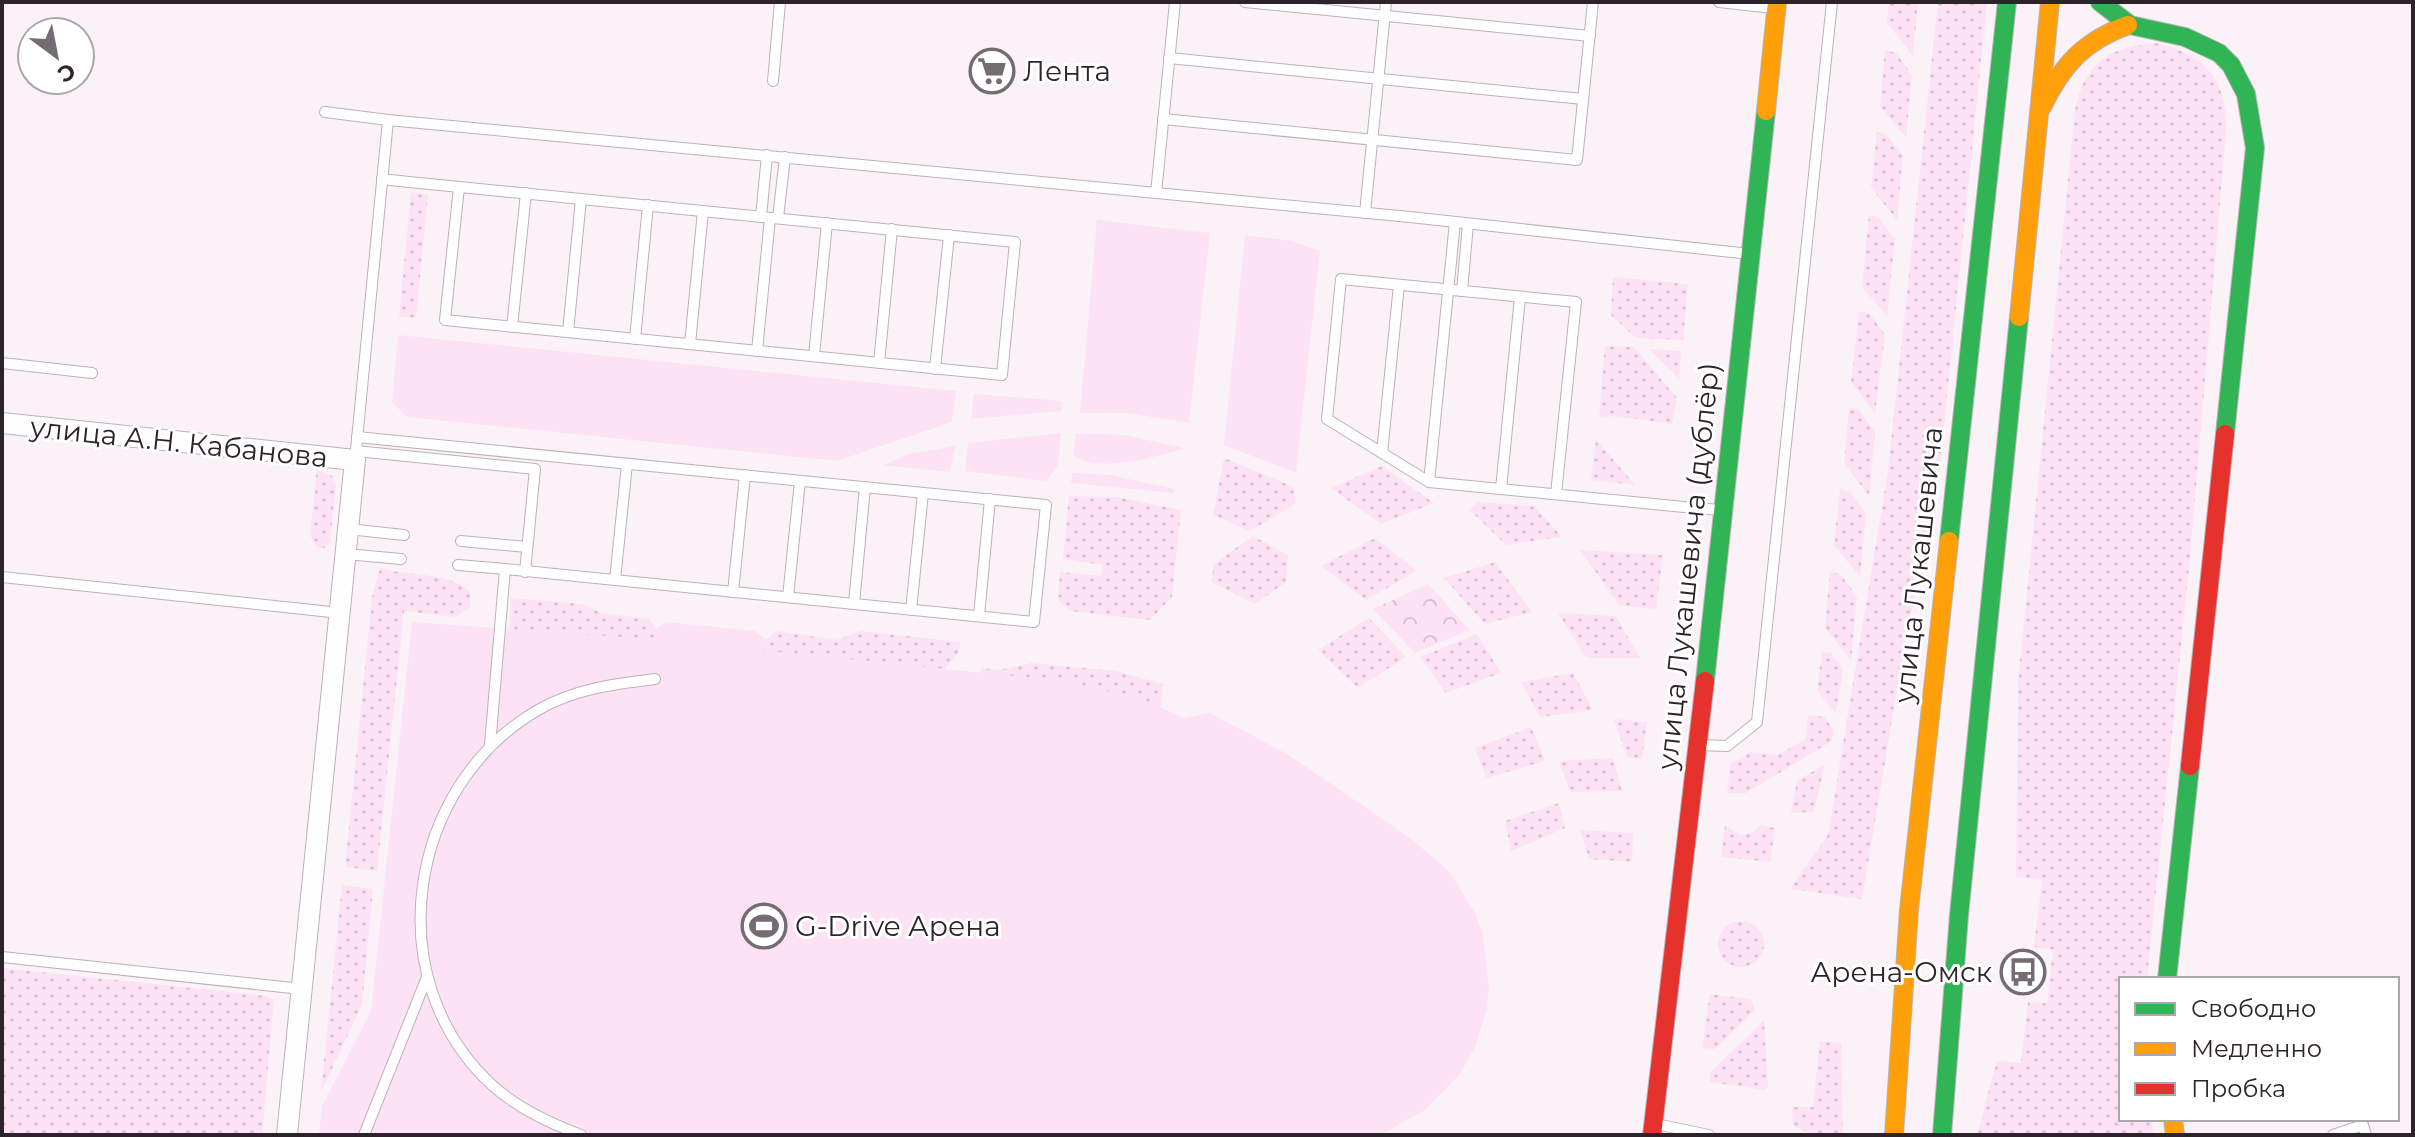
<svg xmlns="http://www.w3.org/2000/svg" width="2415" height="1137" font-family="Montserrat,sans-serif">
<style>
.grass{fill:url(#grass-dots)}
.forest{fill:url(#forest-crowns)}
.green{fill:#fce2f4}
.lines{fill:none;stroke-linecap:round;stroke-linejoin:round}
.lane-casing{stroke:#bbb2b8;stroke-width:12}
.street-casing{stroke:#bbb2b8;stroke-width:22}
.fast-casing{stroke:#bbb2b8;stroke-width:20}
.slow-casing{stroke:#bbb2b8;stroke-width:20}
.jam-casing{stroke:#bbb2b8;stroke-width:20}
.lane{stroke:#fefdfe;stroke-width:10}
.street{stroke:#fefdfe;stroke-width:20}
.fast{stroke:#30b455;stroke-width:18}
.slow{stroke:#ff9f0a;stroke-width:18}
.jam{stroke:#e5322d;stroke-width:18}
.labels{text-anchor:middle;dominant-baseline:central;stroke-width:6;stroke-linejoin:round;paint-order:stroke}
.poi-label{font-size:28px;fill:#2d232a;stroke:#fff;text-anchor:start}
.street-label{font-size:28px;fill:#2d232a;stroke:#fff}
</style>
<defs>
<pattern id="grass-dots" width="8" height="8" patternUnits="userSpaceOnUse" patternTransform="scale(2)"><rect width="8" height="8" fill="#fce2f4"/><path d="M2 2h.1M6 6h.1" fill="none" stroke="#d8c2d1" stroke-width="1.8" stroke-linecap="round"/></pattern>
<pattern id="forest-crowns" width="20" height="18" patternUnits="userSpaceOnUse" patternTransform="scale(2)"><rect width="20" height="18" fill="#fce2f4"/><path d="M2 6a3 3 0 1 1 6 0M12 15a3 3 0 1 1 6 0" fill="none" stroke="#d8c2d1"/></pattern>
</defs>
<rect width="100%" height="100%" fill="#fbf2f8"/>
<!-- grass -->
<g class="grass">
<path d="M 1889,2 L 1918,2 L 1913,56 L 1887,23 Z"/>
<path d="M 1938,2 L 1987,2 L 1938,485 L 1905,642 L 1862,899 L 1790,889 L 1828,835 L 1888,471 Z"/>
<path d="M 2159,43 C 2209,58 2226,79 2226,131 L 2190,558 L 2147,979 L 2121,979 L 2121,1119 L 2152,1119 L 2153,1135 L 1977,1135 L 1997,1061 L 2021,1063 L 2028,1002 L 2047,1003 L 2053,950 L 2034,947 L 2042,880 L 2016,877 L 2018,683 L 2075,110 C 2085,61 2111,46 2159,43 Z"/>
<path d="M 1885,50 L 1896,53 L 1912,75 L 1906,138 L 1880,106 Z"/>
<path d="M 1877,132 L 1886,134 L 1903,156 L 1897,220 L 1871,188 Z"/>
<path d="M 411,192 L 428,195 L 416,318 L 399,317 Z"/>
<path d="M 1869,215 L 1878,217 L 1895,239 L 1887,316 L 1862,287 Z"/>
<path d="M 1613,277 L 1688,284 L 1683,340 L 1636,338 L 1611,315 Z"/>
<path d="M 1859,311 L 1869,313 L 1885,335 L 1875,413 L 1851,382 Z"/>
<path d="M 1605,346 L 1634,347 L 1677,398 L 1672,424 L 1614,416 L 1599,418 Z"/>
<path d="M 1649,349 L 1681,351 L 1679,379 Z"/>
<path d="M 1849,407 L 1859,410 L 1875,432 L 1869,496 L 1844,463 Z"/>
<path d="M 1596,439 L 1635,485 L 1591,480 Z"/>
<path d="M 1224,458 L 1294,487 L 1295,504 L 1250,531 L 1213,515 Z"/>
<path d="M 1382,466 L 1434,503 L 1381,524 L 1331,488 Z"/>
<path d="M 317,469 L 332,476 L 336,484 L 330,543 L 324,548 L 316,547 L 310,535 Z"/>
<path d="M 1840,489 L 1850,492 L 1866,514 L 1860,577 L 1834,545 Z"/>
<path d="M 1069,496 L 1116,497 L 1181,510 L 1172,597 L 1150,620 L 1070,611 L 1058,600 L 1060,572 L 1101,576 L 1103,565 L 1063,559 Z"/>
<path d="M 1478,502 L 1534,506 L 1562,537 L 1506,545 L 1470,510 Z"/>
<path d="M 1253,536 L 1288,555 L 1286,582 L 1255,604 L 1211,582 L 1214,564 Z"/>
<path d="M 1375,538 L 1417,571 L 1366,600 L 1321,566 Z"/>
<path d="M 1580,550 L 1663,555 L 1656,609 L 1619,605 Z"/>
<path d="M 1495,562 L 1532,612 L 1485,624 L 1444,578 Z"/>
<path d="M 380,568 C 410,577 448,571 470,592 L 470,607 L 456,617 L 404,611 L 377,871 L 345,867 L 372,598 Z"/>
<path d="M 1830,572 L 1840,574 L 1857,596 L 1851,660 L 1825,628 Z"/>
<path d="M 511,598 L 583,604 L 601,613 L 649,619 L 671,648 L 509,647 Z"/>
<path d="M 1558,613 L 1616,616 L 1640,658 L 1586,658 Z"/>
<path d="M 1369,618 L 1406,657 L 1358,688 L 1318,650 Z"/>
<path d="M 777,631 L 837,640 L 861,631 L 961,642 L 958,653 L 940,675 L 740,663 L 769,643 L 766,639 Z"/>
<path d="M 1477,634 L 1501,673 L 1446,693 L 1420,657 Z"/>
<path d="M 1822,652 L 1831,653 L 1843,669 L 1836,714 L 1817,690 Z"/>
<path d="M 1031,663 L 1116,671 L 1163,684 L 1156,758 L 978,692 L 981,668 L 999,670 Z"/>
<path d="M 1573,673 L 1593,710 L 1540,717 L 1521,682 Z"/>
<path d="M 1808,715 L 1824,717 L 1834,730 L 1832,741 L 1746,793 L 1727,793 L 1730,764 L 1751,752 L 1777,755 L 1806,739 Z"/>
<path d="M 1614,719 L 1647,722 L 1642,759 L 1627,757 Z"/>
<path d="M 1531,727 L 1545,761 L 1486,778 L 1475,748 Z"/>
<path d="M 1613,758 L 1622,791 L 1570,792 L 1559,761 Z"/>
<path d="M 1825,764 L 1814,812 L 1791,813 L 1797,781 Z"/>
<path d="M 1559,803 L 1565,828 L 1511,851 L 1505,821 Z"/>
<path d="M 1725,825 L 1740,835 L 1754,832 L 1761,825 L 1775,828 L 1770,862 L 1721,857 Z"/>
<path d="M 1580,830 L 1633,833 L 1632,862 L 1589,859 Z"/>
<path d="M 342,885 L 373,889 L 362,1005 L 321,1092 Z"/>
<circle cx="1741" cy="944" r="23"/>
<path d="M 2,968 L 267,996 L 274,1000 L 262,1135 L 2,1135 Z"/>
<path d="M 1710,994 L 1751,999 L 1755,1010 L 1715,1049 L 1702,1048 Z"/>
<path d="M 1764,1020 L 1768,1086 L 1765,1090 L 1710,1082 L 1710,1073 Z"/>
<path d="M 1820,1041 L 1841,1043 L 1843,1135 L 1814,1135 L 1793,1126 L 1792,1107 L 1813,1107 Z"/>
</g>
<!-- forest -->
<path class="forest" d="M 1428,584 L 1470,630 L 1415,653 L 1373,609 Z"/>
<!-- green -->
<g class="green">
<path d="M 1097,220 L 1210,233 L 1189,423 L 1127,413 L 1080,413 Z"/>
<path d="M 1245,235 L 1292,241 L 1320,251 L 1296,473 L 1224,445 Z"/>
<path d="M 398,335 L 956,391 L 952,422 L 837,461 L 407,417 L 392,402 Z"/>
<path d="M 974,394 L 1062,401 L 1061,411 L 971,419 Z"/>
<path d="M 1061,433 L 1058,465 L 1046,481 L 965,471 L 968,443 Z"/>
<path d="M 1076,433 L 1124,435 L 1184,448 C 1158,457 1096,474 1073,455 Z"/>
<path d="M 956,446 L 949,472 L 883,465 L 908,454 Z"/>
<path d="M 1072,473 L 1110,475 L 1174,489 L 1174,493 L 1071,483 Z"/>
<path d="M 412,622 L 663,640 L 656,629 L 666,622 L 755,631 L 769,642 L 760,650 L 1063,681 L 1142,699 L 1184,718 L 1210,713 L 1287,754 L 1409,837 L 1450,872 L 1475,913 L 1483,935 L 1489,988 L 1486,1012 L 1475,1047 L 1460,1074 L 1425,1110 L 1380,1135 L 319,1135 L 322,1106 L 371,1011 Z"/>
</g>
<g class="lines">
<!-- lane casing -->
<g class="lane-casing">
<g id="lane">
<path d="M 1245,2 L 1590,36"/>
<path d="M 1719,2 L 1773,8"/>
<path d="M 1169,58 L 1583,99"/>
<path d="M 773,81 L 780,2"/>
<path d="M 325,112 L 388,120"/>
<path d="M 1163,119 L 1577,160 L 1593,2"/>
<path d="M 382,179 L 409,182 L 1015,242 L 1002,375 L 445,320 L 459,187"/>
<path d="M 1156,193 L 1175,2"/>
<path d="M 1365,213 L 1386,2"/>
<path d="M 761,217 L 767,155"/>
<path d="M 778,218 L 785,157"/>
<path d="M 1462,291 L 1468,224"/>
<path d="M 512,327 L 526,193"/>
<path d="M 568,332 L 581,199"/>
<path d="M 635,339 L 648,205"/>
<path d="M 690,344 L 703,211"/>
<path d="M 757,351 L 770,218"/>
<path d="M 814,356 L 827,223"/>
<path d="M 2,363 L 92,373"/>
<path d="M 879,363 L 892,229"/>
<path d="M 935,369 L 949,235"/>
<path d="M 357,437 L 1046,505 L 1034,622 L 505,569 L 490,745"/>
<path d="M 356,451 L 535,469 L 525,572"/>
<path d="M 1382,453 L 1399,285"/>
<path d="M 355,460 L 388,120 L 1410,217 L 1750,254"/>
<path d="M 1429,482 L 1455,222"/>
<path d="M 1501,489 L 1520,297"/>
<path d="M 1556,494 L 1576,302 L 1341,279 L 1327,419 L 1429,482 L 1684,507 L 1720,510"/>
<path d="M 348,529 L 404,535"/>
<path d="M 461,541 L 527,547"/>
<path d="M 346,554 L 401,559"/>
<path d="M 458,565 L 505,569"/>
<path d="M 2,577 L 340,613"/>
<path d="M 615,580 L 627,464"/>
<path d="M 733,592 L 745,475"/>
<path d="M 788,597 L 800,481"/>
<path d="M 854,604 L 865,487"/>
<path d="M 911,610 L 923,493"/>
<path d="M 979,616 L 990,499"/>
<path d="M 1699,745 L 1727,746 L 1757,722 L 1832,2"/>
<path d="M 2,957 L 302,989"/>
<path d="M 1656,1124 L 1709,1135"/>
<path d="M 364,1135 L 427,977"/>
<path d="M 581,1135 C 549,1123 517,1108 492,1085 C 377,979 407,786 538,710 C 574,689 614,684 655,679"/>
<path d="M 2333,1135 L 2363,1125 L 2366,1135"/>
</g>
</g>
<!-- street casing -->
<g class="street-casing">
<path id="street" d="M 2,423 L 355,460 L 287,1135"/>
</g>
<!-- fast casing -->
<g class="fast-casing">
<g id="fast">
<path d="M 2100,2 L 2130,25 L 2185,37 L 2219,53 L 2231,65 L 2246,94 L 2255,148 L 2225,434"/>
<path d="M 1949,541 L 2007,2"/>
<path d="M 1705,681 L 1766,111"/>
<path d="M 2167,979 L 2190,766"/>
<path d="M 1942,1135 L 1959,915 L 2019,317"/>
</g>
</g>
<!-- slow casing -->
<g class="slow-casing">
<g id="slow">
<path d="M 2042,107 C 2062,65 2084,41 2128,25"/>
<path d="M 1766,111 L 1777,2"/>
<path d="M 2019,317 L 2050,2"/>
<path d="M 2173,1119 L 2175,1135"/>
<path d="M 1894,1135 L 1909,910 L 1949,541"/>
</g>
</g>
<!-- jam casing -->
<g class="jam-casing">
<g id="jam">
<path d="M 2190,766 L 2225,434"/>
<path d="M 1652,1135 L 1705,681"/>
</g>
</g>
<!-- lane -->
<use href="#lane" class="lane"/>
<!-- street -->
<use href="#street" class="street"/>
<!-- fast -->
<use href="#fast" class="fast"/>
<!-- slow -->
<use href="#slow" class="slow"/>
<!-- jam -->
<use href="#jam" class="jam"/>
</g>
<!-- icons -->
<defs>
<g id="supermarket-ring" transform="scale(2.3)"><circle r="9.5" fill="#fff" stroke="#756b72" stroke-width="1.5"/><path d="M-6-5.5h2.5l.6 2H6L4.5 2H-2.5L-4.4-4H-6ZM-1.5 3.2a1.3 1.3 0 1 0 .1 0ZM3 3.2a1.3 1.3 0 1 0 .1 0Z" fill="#756b72"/></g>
<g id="stadium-ring" transform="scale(2.3)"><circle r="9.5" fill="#fff" stroke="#756b72" stroke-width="1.5"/><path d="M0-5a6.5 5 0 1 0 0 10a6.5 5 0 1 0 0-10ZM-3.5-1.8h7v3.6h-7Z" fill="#756b72"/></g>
<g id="bus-ring" transform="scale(2.3)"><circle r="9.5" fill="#fff" stroke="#756b72" stroke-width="1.5"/><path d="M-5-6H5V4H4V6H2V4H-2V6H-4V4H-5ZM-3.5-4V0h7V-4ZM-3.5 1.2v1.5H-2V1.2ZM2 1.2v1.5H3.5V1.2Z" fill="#756b72"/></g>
</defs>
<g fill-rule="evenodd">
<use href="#supermarket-ring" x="992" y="71"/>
<use href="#stadium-ring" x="764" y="926"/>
<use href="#bus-ring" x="2023" y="972"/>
</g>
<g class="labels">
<!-- poi labels -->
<g class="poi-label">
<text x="1023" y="71">Лента</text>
<text x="795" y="926">G-Drive Арена</text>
<text x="1992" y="972" text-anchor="end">Арена-Омск</text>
</g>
<!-- street labels -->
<g class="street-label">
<text transform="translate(179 442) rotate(6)">улица А.Н. Кабанова</text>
<text transform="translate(1918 565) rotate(-84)">улица Лукашевича</text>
<text transform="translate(1688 566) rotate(-84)">улица Лукашевича (дублёр)</text>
</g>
</g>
<!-- border -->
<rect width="2415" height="1137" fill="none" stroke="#2d232a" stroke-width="8"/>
<!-- legend -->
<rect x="2119" y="977" width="280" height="144" fill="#ffffff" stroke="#aba7aa" stroke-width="2"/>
<rect x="2135" y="1003" width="40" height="12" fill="#30b455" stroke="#aba7aa" stroke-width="2"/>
<text x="2191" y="1017" font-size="24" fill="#2d232a">Свободно</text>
<rect x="2135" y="1043" width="40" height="12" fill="#ff9f0a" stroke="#aba7aa" stroke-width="2"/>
<text x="2191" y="1057" font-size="24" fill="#2d232a">Медленно</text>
<rect x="2135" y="1083" width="40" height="12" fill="#e5322d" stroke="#aba7aa" stroke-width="2"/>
<text x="2191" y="1097" font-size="24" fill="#2d232a">Пробка</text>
<!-- north arrow -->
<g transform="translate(56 56) rotate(148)"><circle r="38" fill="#ffffff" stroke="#aba7aa" stroke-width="2"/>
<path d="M0-6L14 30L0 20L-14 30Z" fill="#756b72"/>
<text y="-12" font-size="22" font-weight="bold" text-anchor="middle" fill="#2d232a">С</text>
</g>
</svg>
